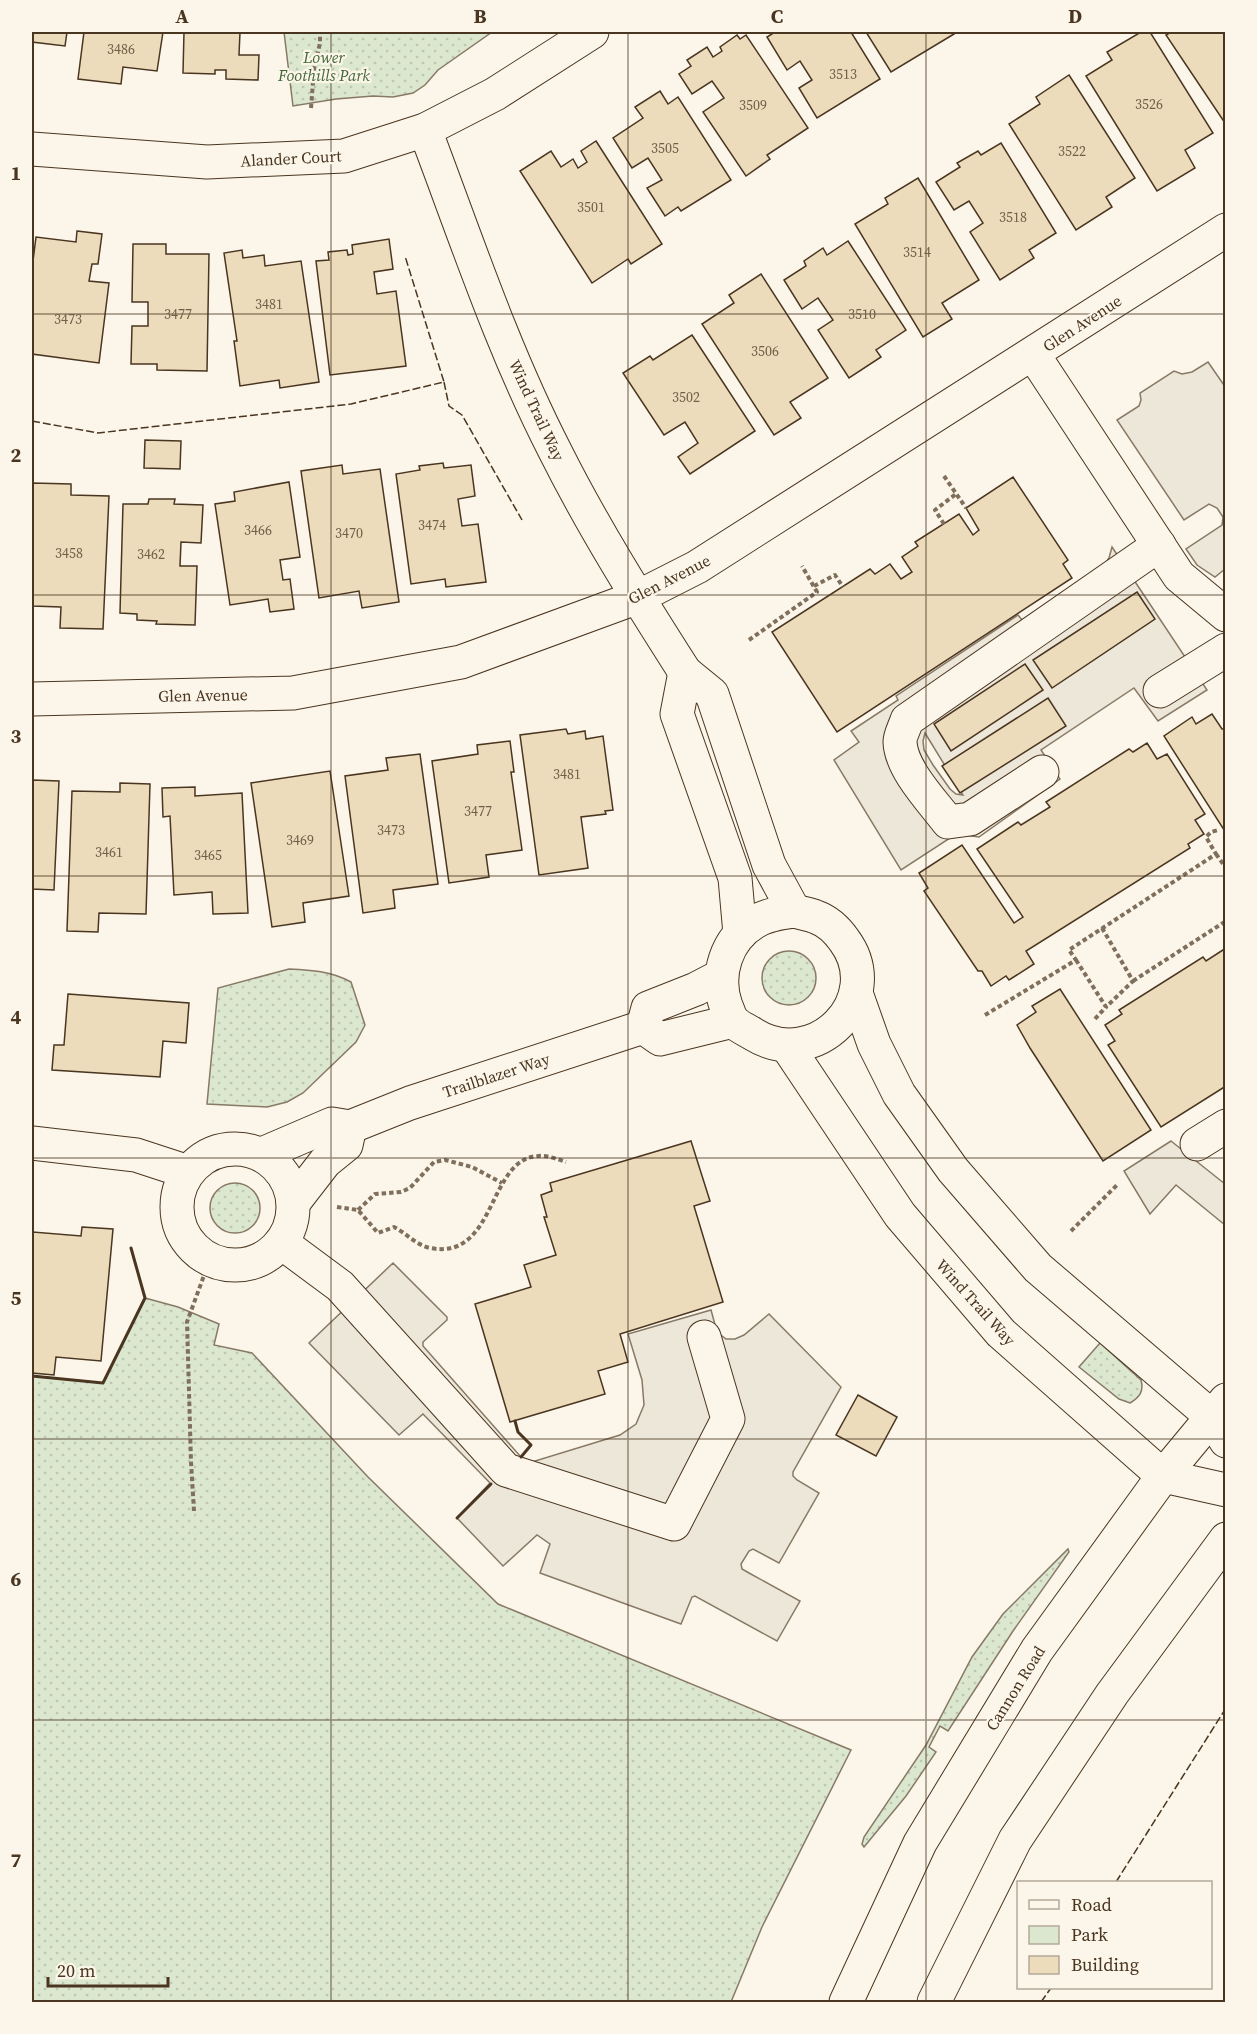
<svg xmlns="http://www.w3.org/2000/svg" width="1257" height="2034" font-family="'Source Serif 4',serif">
<style>
.green{fill:url(#green-dots);stroke:#887966;stroke-width:1.5}
.parking{fill:#ede7d9;stroke:#887966;stroke-width:1.5;fill-rule:evenodd}
.building{fill:#ecdcbc;stroke:#4a3520;stroke-width:1.5}
.lines{fill:none;stroke-linecap:round;stroke-linejoin:round}
.minor-casing{stroke:#4a3520;stroke-width:35}
.major-casing{stroke:#4a3520;stroke-width:35}
.path{stroke:#7f6f5c;stroke-width:4;stroke-dasharray:4.5 3;stroke-linecap:butt}
.minor{stroke:#fbf6e9;stroke-width:33}
.major{stroke:#fbf6e9;stroke-width:33}
.fence{stroke:#4a3520;stroke-width:1.5;stroke-dasharray:8 3;stroke-linecap:butt}
.wall{stroke:#4a3520;stroke-width:3}
.grid{fill:none;stroke:#4a3520;stroke-width:1.5;stroke-opacity:0.55}
.labels{text-anchor:middle;dominant-baseline:central;stroke-width:4.5;stroke-linejoin:round;paint-order:stroke}
.number-label{font-size:14px;fill:#725f47}
.park-label{font-size:16px;font-style:italic;fill:#436837;stroke:#fbf6e9}
.street-label{font-size:16px;fill:#4a3520;stroke:#fbf6e9}
.neatline{fill:none;stroke:#4a3520;stroke-width:2}
.grid-label{font-size:20px;text-anchor:middle;font-weight:bold;fill:#4a3520}
</style>
<defs>
<pattern id="green-dots" width="8" height="8" patternUnits="userSpaceOnUse" patternTransform="scale(1.5)"><rect width="8" height="8" fill="#dce7d0"/><path d="M2 2h.1M6 6h.1" fill="none" stroke="#bec7b2" stroke-width="1.8" stroke-linecap="round"/></pattern>
</defs>
<rect width="100%" height="100%" fill="#fbf6e9"/>
<!-- green -->
<g class="green">
<path d="M 284,32 L 492,32 L 438,70 L 425,85 L 413,93 L 393,97 L 373,96 L 336,99 L 293,106 Z"/>
<circle cx="789" cy="978" r="27"/>
<path d="M 289,969 C 311,970 331,971 351,982 L 365,1025 L 356,1042 L 303,1093 L 287,1102 L 267,1107 L 207,1104 L 218,988 Z"/>
<circle cx="235" cy="1208" r="25"/>
<path d="M 145,1298 L 178,1307 L 219,1324 L 214,1345 L 252,1353 L 368,1477 L 498,1604 L 851,1750 L 762,1927 L 731,2002 L 32,2002 L 32,1376 L 103,1383 Z"/>
<path d="M 1100,1343 L 1141,1380 C 1144,1391 1140,1397 1130,1403 L 1119,1399 L 1079,1367 Z"/>
<path d="M 1068,1549 L 1069,1552 L 1013,1631 L 948,1731 L 940,1726 L 929,1747 L 936,1752 L 906,1796 L 864,1847 L 862,1844 L 864,1837 L 926,1745 L 972,1657 L 1003,1614 Z"/>
</g>
<!-- parking -->
<g class="parking">
<path d="M 1208,362 L 1226,388 L 1225,569 L 1215,577 L 1197,565 L 1186,549 L 1222,525 L 1223,517 L 1217,508 L 1209,504 L 1184,520 L 1117,420 L 1139,406 L 1141,400 L 1140,393 L 1174,371 L 1182,374 L 1192,372 Z"/>
<path d="M 1112,547 L 1207,690 L 1158,721 L 1134,688 L 1041,750 L 1060,779 L 979,837 L 956,834 L 901,870 L 834,760 L 859,742 L 851,731 L 898,700 L 896,696 L 1018,615 L 1022,620 L 1102,568 L 1109,558 ZM 925,733 L 963,795 L 956,794 L 950,789 L 933,765 L 924,750 L 923,741 Z"/>
<path d="M 1171,1141 L 1225,1184 L 1225,1225 L 1176,1185 L 1150,1214 L 1124,1171 Z"/>
<path d="M 393,1263 L 447,1317 L 447,1320 L 423,1342 L 423,1346 L 521,1457 L 532,1462 L 620,1435 L 636,1424 L 644,1405 L 642,1380 L 628,1334 L 711,1310 L 717,1332 L 726,1339 L 735,1339 L 744,1335 L 769,1314 L 841,1387 L 793,1472 L 793,1476 L 797,1480 L 819,1493 L 779,1563 L 753,1549 L 749,1551 L 741,1564 L 742,1569 L 749,1573 L 800,1601 L 777,1641 L 695,1596 L 692,1597 L 681,1624 L 540,1573 L 550,1544 L 537,1535 L 503,1566 L 457,1518 L 490,1483 L 423,1414 L 399,1435 L 309,1343 Z"/>
</g>
<!-- building -->
<g class="building">
<path d="M 32,32 L 67,32 L 65,46 L 32,42 Z"/>
<path d="M 84,32 L 163,32 L 157,71 L 123,67 L 121,84 L 78,79 Z"/>
<path d="M 184,32 L 240,32 L 239,55 L 259,55 L 258,80 L 226,79 L 226,70 L 215,70 L 215,74 L 183,73 Z"/>
<path d="M 775,32 L 851,32 L 880,79 L 817,118 L 799,88 L 812,80 L 800,61 L 787,70 L 767,37 Z"/>
<path d="M 866,32 L 952,32 L 954,34 L 891,72 Z"/>
<path d="M 1141,32 L 1150,32 L 1213,133 L 1185,150 L 1195,168 L 1157,191 L 1086,76 L 1112,60 L 1107,52 Z"/>
<path d="M 1171,32 L 1226,32 L 1225,123 L 1166,35 Z"/>
<path d="M 737,35 L 740,39 L 746,35 L 808,128 L 767,155 L 770,159 L 746,176 L 703,112 L 724,98 L 712,81 L 692,94 L 679,74 L 691,66 L 687,60 L 707,47 L 713,57 L 722,51 L 720,47 Z"/>
<path d="M 1069,75 L 1135,178 L 1106,197 L 1112,207 L 1076,230 L 1009,124 L 1040,104 L 1036,97 Z"/>
<path d="M 660,91 L 668,104 L 678,97 L 731,180 L 681,211 L 678,207 L 665,216 L 647,188 L 662,180 L 648,158 L 632,168 L 613,138 L 643,118 L 635,107 Z"/>
<path d="M 596,141 L 662,244 L 631,264 L 628,259 L 592,283 L 520,171 L 551,151 L 561,167 L 573,159 L 578,168 L 587,162 L 581,151 Z"/>
<path d="M 1001,143 L 1056,233 L 1029,250 L 1034,258 L 1000,280 L 970,232 L 983,223 L 969,201 L 954,210 L 936,182 L 960,167 L 957,163 L 978,151 L 981,155 Z"/>
<path d="M 918,178 L 979,280 L 942,303 L 952,319 L 923,337 L 855,224 L 888,204 L 885,198 Z"/>
<path d="M 77,231 L 102,234 L 98,264 L 92,264 L 89,281 L 109,283 L 99,363 L 32,354 L 32,269 L 36,237 L 76,242 Z"/>
<path d="M 389,239 L 393,269 L 374,272 L 377,294 L 396,291 L 406,366 L 330,375 L 316,261 L 329,260 L 328,252 L 347,250 L 348,255 L 353,254 L 352,245 Z"/>
<path d="M 848,241 L 906,330 L 876,350 L 881,357 L 849,378 L 818,330 L 833,320 L 818,298 L 802,309 L 784,280 L 806,266 L 804,261 L 823,248 L 827,255 Z"/>
<path d="M 133,244 L 166,244 L 166,254 L 209,254 L 207,371 L 157,370 L 157,364 L 131,364 L 132,326 L 148,326 L 148,302 L 132,302 Z"/>
<path d="M 242,250 L 243,258 L 264,255 L 265,266 L 301,261 L 319,382 L 280,388 L 279,380 L 240,386 L 234,341 L 237,341 L 224,253 Z"/>
<path d="M 761,274 L 828,378 L 790,402 L 801,418 L 774,435 L 702,324 L 734,303 L 729,295 Z"/>
<path d="M 692,335 L 755,431 L 690,474 L 678,457 L 698,443 L 685,422 L 664,435 L 623,373 L 650,356 L 653,360 Z"/>
<path d="M 145,440 L 181,441 L 180,469 L 144,468 Z"/>
<path d="M 443,463 L 444,468 L 471,465 L 475,496 L 458,499 L 462,526 L 478,524 L 486,582 L 446,587 L 445,579 L 411,584 L 396,474 L 420,470 L 419,466 Z"/>
<path d="M 342,465 L 343,474 L 380,469 L 399,602 L 362,608 L 359,591 L 319,598 L 301,471 Z"/>
<path d="M 1013,477 L 1068,560 L 1063,564 L 1072,578 L 837,732 L 772,632 L 870,569 L 875,574 L 890,564 L 901,579 L 912,572 L 902,557 L 918,546 L 915,542 L 959,514 L 973,535 L 979,530 L 966,508 Z"/>
<path d="M 289,482 L 300,557 L 280,560 L 283,580 L 290,579 L 294,609 L 270,612 L 268,599 L 230,605 L 215,504 L 235,501 L 234,492 Z"/>
<path d="M 32,483 L 71,484 L 71,495 L 109,496 L 103,629 L 60,628 L 61,607 L 32,606 Z"/>
<path d="M 149,499 L 175,499 L 174,504 L 203,505 L 201,543 L 181,542 L 180,566 L 197,566 L 195,625 L 156,624 L 157,621 L 137,620 L 137,614 L 120,613 L 123,504 L 148,504 Z"/>
<path d="M 1137,592 L 1155,619 L 1052,688 L 1033,660 Z"/>
<path d="M 1025,664 L 1043,690 L 951,751 L 934,724 Z"/>
<path d="M 1048,698 L 1066,726 L 960,793 L 942,766 Z"/>
<path d="M 1212,714 L 1222,729 L 1226,729 L 1226,833 L 1164,736 L 1192,717 L 1196,724 Z"/>
<path d="M 566,729 L 568,734 L 585,731 L 586,739 L 603,736 L 613,810 L 605,811 L 606,814 L 581,817 L 588,868 L 539,875 L 520,735 Z"/>
<path d="M 510,741 L 514,772 L 511,772 L 522,850 L 486,855 L 489,877 L 449,883 L 432,761 L 478,754 L 477,745 Z"/>
<path d="M 1147,743 L 1157,759 L 1167,754 L 1205,814 L 1195,820 L 1204,834 L 1188,844 L 1190,848 L 1026,951 L 1034,964 L 1009,980 L 1006,976 L 991,986 L 982,971 L 978,971 L 924,891 L 928,888 L 919,873 L 962,845 L 1014,923 L 1023,917 L 977,849 L 1018,822 L 1021,825 L 1050,807 L 1046,802 L 1129,749 L 1133,752 Z"/>
<path d="M 420,754 L 438,884 L 393,890 L 395,908 L 363,913 L 345,776 L 388,770 L 386,758 Z"/>
<path d="M 330,771 L 349,896 L 303,903 L 305,922 L 272,927 L 251,783 Z"/>
<path d="M 32,780 L 59,781 L 54,890 L 32,889 Z"/>
<path d="M 120,783 L 150,784 L 146,914 L 99,913 L 98,932 L 67,931 L 72,791 L 120,792 Z"/>
<path d="M 195,787 L 195,796 L 242,793 L 248,913 L 213,914 L 212,892 L 174,895 L 170,816 L 163,817 L 162,788 Z"/>
<path d="M 1226,948 L 1226,1086 L 1161,1127 L 1108,1045 L 1115,1041 L 1105,1025 L 1122,1014 L 1119,1010 L 1203,957 L 1206,961 Z"/>
<path d="M 1060,989 L 1151,1130 L 1103,1161 L 1030,1048 L 1017,1025 L 1036,1012 L 1032,1006 Z"/>
<path d="M 68,994 L 189,1003 L 186,1043 L 163,1041 L 160,1077 L 52,1070 L 54,1045 L 64,1045 Z"/>
<path d="M 691,1141 L 710,1201 L 694,1206 L 723,1302 L 620,1334 L 628,1362 L 598,1371 L 605,1394 L 510,1422 L 475,1304 L 531,1287 L 524,1265 L 556,1255 L 544,1217 L 547,1217 L 541,1195 L 552,1191 L 550,1183 Z"/>
<path d="M 82,1227 L 113,1229 L 101,1361 L 56,1357 L 54,1375 L 32,1373 L 32,1252 L 33,1232 L 81,1236 Z"/>
<path d="M 858,1395 L 897,1417 L 876,1456 L 836,1435 Z"/>
</g>
<g class="lines">
<!-- minor casing -->
<g class="minor-casing">
<g id="minor">
<path d="M 425,130 C 466,238 502,348 555,451 C 593,527 639,600 685,672"/>
<path d="M 32,149 L 207,162 L 344,156 L 425,130 L 495,94 L 592,32"/>
<path d="M 1033,354 L 1179,576 L 1226,615"/>
<path d="M 1160,691 L 1226,650"/>
<path d="M 32,699 L 293,693 L 461,662 L 638,597 L 697,567 L 1226,230"/>
<path d="M 1042,772 L 970,819 L 948,822 C 932,801 901,769 900,742 C 900,735 905,727 907,720 L 1159,545"/>
<path d="M 794,911 C 801,913 809,914 816,917 C 827,921 837,930 844,940 C 888,999 815,1073 753,1034 C 747,1030 739,1027 734,1022 C 730,1018 728,1010 726,1006 C 715,975 726,939 755,922 C 766,915 780,913 794,911 Z"/>
<path d="M 740,934 L 735,878 L 677,714 L 685,672 L 712,694 L 769,865 L 794,911"/>
<path d="M 856,993 L 874,1044 L 899,1094 L 953,1170 L 1038,1268 L 1211,1416 L 1226,1441"/>
<path d="M 643,1027 L 648,1008 L 696,989 L 721,976"/>
<path d="M 643,1027 L 660,1039 L 733,1021"/>
<path d="M 787,1046 L 900,1215 L 1001,1333 L 1163,1476 L 1226,1490"/>
<path d="M 32,1143 L 136,1155 L 188,1172"/>
<path d="M 1197,1144 L 1226,1126"/>
<circle cx="235" cy="1207" r="58"/>
<path d="M 262,1154 L 332,1124 L 350,1127 L 410,1103 L 643,1027"/>
<path d="M 294,1202 L 325,1162 L 346,1145 L 350,1127"/>
<path d="M 282,1243 L 340,1286 L 506,1470 L 674,1524 L 728,1419 L 704,1337"/>
</g>
</g>
<!-- major casing -->
<g class="major-casing">
<g id="major">
<path d="M 846,2002 L 920,1843 L 1037,1650 L 1163,1476 L 1226,1400"/>
<path d="M 934,2002 L 1015,1840 L 1112,1694 L 1226,1539"/>
</g>
</g>
<!-- path -->
<g class="path">
<path d="M 311,108 L 314,69 L 320,43 L 320,32"/>
<path d="M 944,476 L 966,508"/>
<path d="M 944,524 L 935,510 L 956,494"/>
<path d="M 814,586 L 835,575 L 843,587"/>
<path d="M 749,640 L 817,592 L 802,566"/>
<path d="M 1216,854 L 1226,868"/>
<path d="M 1102,928 L 1133,981 L 1106,1007"/>
<path d="M 1076,960 L 1106,1007 L 1094,1020"/>
<path d="M 1133,981 L 1226,921"/>
<path d="M 985,1015 L 1076,960 L 1069,950 L 1216,854 L 1206,837 L 1211,832 L 1218,830"/>
<path d="M 337,1207 L 358,1210 L 378,1233 L 394,1227 C 406,1233 416,1245 430,1248 C 497,1261 487,1159 538,1156 C 547,1155 557,1159 566,1162"/>
<path d="M 358,1210 L 375,1194 L 401,1192 L 410,1188 L 434,1162 L 445,1160 L 472,1167 L 502,1183"/>
<path d="M 1071,1231 L 1117,1185"/>
<path d="M 194,1511 L 191,1462 L 187,1322 L 210,1259"/>
</g>
<!-- minor -->
<use href="#minor" class="minor"/>
<!-- major -->
<use href="#major" class="major"/>
<!-- fence -->
<g class="fence">
<path d="M 444,382 L 449,406 L 462,415 L 522,520"/>
<path d="M 32,421 L 98,433 L 351,404 L 444,382 L 405,256"/>
<path d="M 1116,1882 L 1226,1708"/>
<path d="M 1041,2002 L 1051,1988"/>
</g>
<!-- wall -->
<g class="wall">
<path d="M 32,1376 L 103,1383 L 145,1298 L 131,1248"/>
<path d="M 515,1421 L 518,1432 L 531,1445 L 521,1457"/>
<path d="M 457,1518 L 491,1484"/>
</g>
</g>
<!-- grid -->
<path class="grid" d="M 331,32 L 331,2002M 628,32 L 628,2002M 926,32 L 926,2002M 32,314 L 1226,314M 32,595 L 1226,595M 32,876 L 1226,876M 32,1158 L 1226,1158M 32,1439 L 1226,1439M 32,1720 L 1226,1720"/>
<g class="labels">
<!-- number labels -->
<g class="number-label">
<text x="121" y="49">3486</text>
<text x="843" y="74">3513</text>
<text x="1149" y="104">3526</text>
<text x="753" y="105">3509</text>
<text x="665" y="148">3505</text>
<text x="1072" y="151">3522</text>
<text x="591" y="207">3501</text>
<text x="1013" y="217">3518</text>
<text x="917" y="252">3514</text>
<text x="269" y="304">3481</text>
<text x="178" y="314">3477</text>
<text x="862" y="314">3510</text>
<text x="68" y="319">3473</text>
<text x="765" y="351">3506</text>
<text x="686" y="397">3502</text>
<text x="432" y="525">3474</text>
<text x="258" y="530">3466</text>
<text x="349" y="533">3470</text>
<text x="69" y="553">3458</text>
<text x="151" y="554">3462</text>
<text x="567" y="774">3481</text>
<text x="478" y="811">3477</text>
<text x="391" y="830">3473</text>
<text x="300" y="840">3469</text>
<text x="109" y="852">3461</text>
<text x="208" y="855">3465</text>
</g>
<!-- park labels -->
<g class="park-label">
<text x="324" y="57">Lower<tspan x="324" dy="18">Foothills Park</tspan></text>
</g>
<!-- street labels -->
<g class="street-label">
<text transform="translate(291 158) rotate(-3)">Alander Court</text>
<text transform="translate(1082 323) rotate(-33)">Glen Avenue</text>
<text transform="translate(537 410) rotate(65)">Wind Trail Way</text>
<text transform="translate(669 579) rotate(-27)">Glen Avenue</text>
<text transform="translate(203 695) rotate(-1)">Glen Avenue</text>
<text transform="translate(496 1075) rotate(-18)">Trailblazer Way</text>
<text transform="translate(976 1302) rotate(48)">Wind Trail Way</text>
<text transform="translate(1015 1688) rotate(-58)">Cannon Road</text>
</g>
</g>
<!-- border -->
<rect width="1257" height="2034" fill="none" stroke="#fbf6e9" stroke-width="66"/>
<!-- legend -->
<rect x="1017" y="1881" width="195" height="108" fill="#fbf6e9" stroke="#b4a999" stroke-width="1.5"/>
<rect x="1029" y="1900" width="30" height="9" fill="#fbf6e9" stroke="#b4a999" stroke-width="1.5"/>
<text x="1071" y="1911" font-size="18" fill="#4a3520">Road</text>
<rect x="1029" y="1926" width="30" height="18" fill="#dce7d0" stroke="#b4a999" stroke-width="1.5"/>
<text x="1071" y="1941" font-size="18" fill="#4a3520">Park</text>
<rect x="1029" y="1956" width="30" height="18" fill="#ecdcbc" stroke="#b4a999" stroke-width="1.5"/>
<text x="1071" y="1971" font-size="18" fill="#4a3520">Building</text>
<!-- scale -->
<path d="M48 1977v9h120v-9" fill="none" stroke="#4a3520" stroke-width="3"/>
<text x="57" y="1977" font-size="18" fill="#4a3520" stroke="#fbf6e9" stroke-width="4.5" paint-order="stroke">20 m</text>
<rect x="33" y="33" width="1191" height="1968" class="neatline"/>
<g class="grid-label">
<text x="182" y="23">A</text>
<text x="480" y="23">B</text>
<text x="777" y="23">C</text>
<text x="1075" y="23">D</text>
<text x="16" y="180">1</text>
<text x="16" y="462">2</text>
<text x="16" y="743">3</text>
<text x="16" y="1024">4</text>
<text x="16" y="1305">5</text>
<text x="16" y="1586">6</text>
<text x="16" y="1867">7</text>
</g>
</svg>
